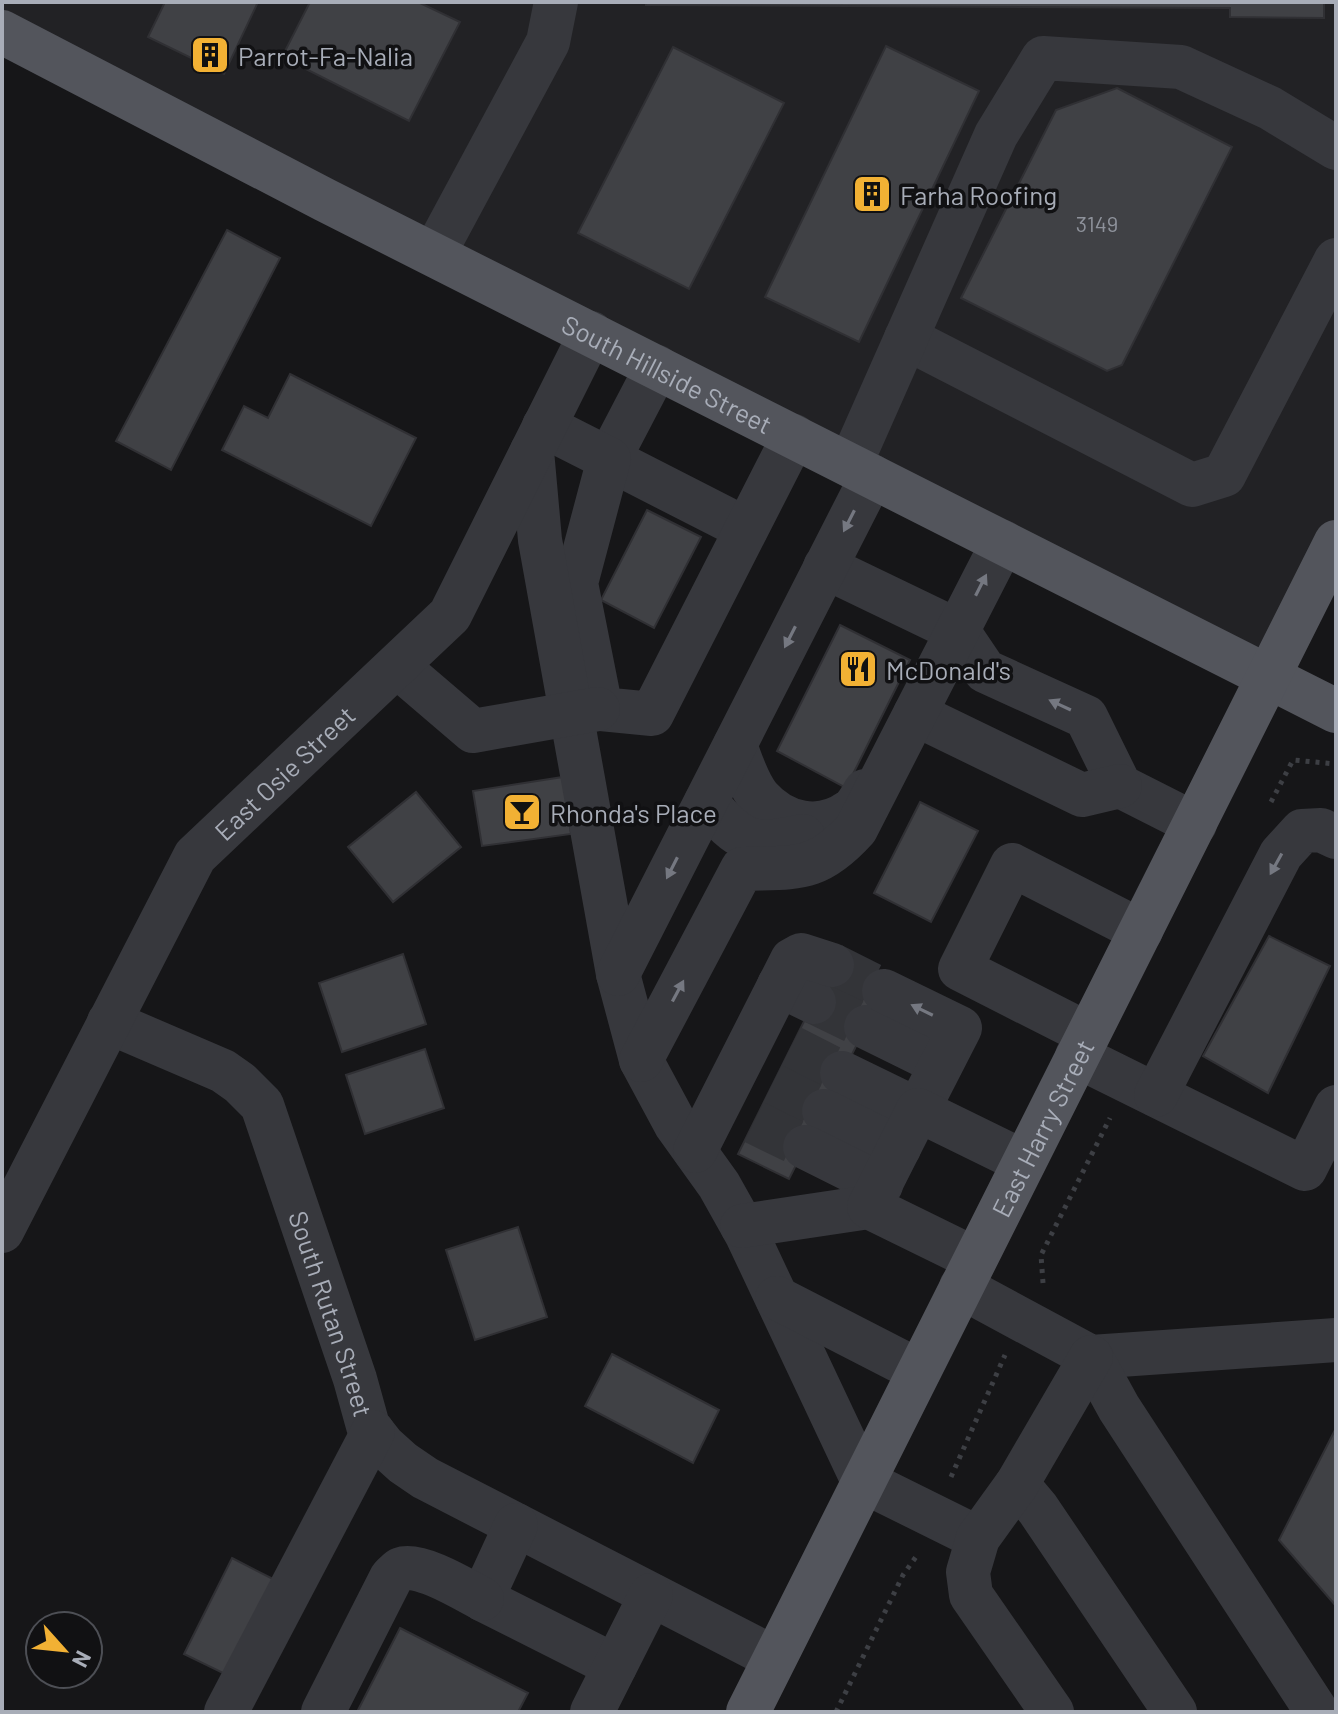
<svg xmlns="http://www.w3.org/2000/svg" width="1338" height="1714" font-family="Barlow,sans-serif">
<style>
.built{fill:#222225}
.building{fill:#404145;stroke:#303034;stroke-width:2}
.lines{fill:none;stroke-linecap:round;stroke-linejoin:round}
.minor-tunnel{stroke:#333438;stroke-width:44;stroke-dasharray:44 22;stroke-linecap:butt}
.path{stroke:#3d3f44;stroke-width:5;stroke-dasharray:4 6;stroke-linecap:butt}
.minor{stroke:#37383d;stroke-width:44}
.major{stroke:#53555c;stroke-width:44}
.oneway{fill:#757881}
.labels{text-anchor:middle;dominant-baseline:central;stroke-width:7;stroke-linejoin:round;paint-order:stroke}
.number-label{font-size:22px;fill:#8e929b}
.poi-label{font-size:26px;fill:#a8adb8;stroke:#111113;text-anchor:start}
.street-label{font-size:26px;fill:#a8adb8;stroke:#111113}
</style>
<rect width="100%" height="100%" fill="#161618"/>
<!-- built -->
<path class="built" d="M 2,2 L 1336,2 L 1336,543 L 1269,677 L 2,27 Z"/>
<!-- building -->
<g class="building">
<path d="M 165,2 L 258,2 L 224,74 L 148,37 Z"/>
<path d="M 310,2 L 418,2 L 460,22 L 409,121 L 282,57 Z"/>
<path d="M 646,2 L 1324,2 L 1324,18 L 1230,17 L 1230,8 L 646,5 Z"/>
<path d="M 886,46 L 979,91 L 859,342 L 765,297 Z"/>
<path d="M 673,47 L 784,103 L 689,289 L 578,233 Z"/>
<path d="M 1117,88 L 1232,147 L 1122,365 L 1107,371 L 961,298 L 1056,110 Z"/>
<path d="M 227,230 L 280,258 L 171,470 L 116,441 Z"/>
<path d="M 290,374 L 416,438 L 371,526 L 222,450 L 244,406 L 268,418 Z"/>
<path d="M 647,510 L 701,537 L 654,628 L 601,600 Z"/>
<path d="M 840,625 L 910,660 L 846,788 L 777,751 Z"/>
<path d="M 563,777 L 571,834 L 482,846 L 473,791 Z"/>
<path d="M 416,792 L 461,847 L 393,902 L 348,847 Z"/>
<path d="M 920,802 L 978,831 L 931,922 L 874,893 Z"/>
<path d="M 1269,936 L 1330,966 L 1268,1093 L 1203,1056 Z"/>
<path d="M 839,951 L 891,977 L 789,1179 L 738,1154 Z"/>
<path d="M 403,954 L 426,1024 L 342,1052 L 319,983 Z"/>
<path d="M 425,1049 L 444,1108 L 365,1134 L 346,1075 Z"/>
<path d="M 518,1227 L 547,1317 L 475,1340 L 446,1250 Z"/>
<path d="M 612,1354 L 719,1410 L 693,1463 L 585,1406 Z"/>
<path d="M 1336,1428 L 1336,1606 L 1279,1540 Z"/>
<path d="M 232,1558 L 275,1580 L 227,1675 L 184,1654 Z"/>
<path d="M 400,1628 L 528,1693 L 518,1712 L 357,1712 Z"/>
</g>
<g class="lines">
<!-- minor-tunnel -->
<g class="minor-tunnel">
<path d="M 832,965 L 884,991"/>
<path d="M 814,1002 L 866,1027"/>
<path d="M 791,1047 L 842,1073"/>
<path d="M 772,1085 L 824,1111"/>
<path d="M 754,1122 L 805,1147"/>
</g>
<!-- path -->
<g class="path">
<path d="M 1271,802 L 1293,760 L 1336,764"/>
<path d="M 1043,1283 L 1041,1255 L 1110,1118"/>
<path d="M 951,1477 L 1005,1355"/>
<path d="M 836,1712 L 903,1575 L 918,1554"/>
</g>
<!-- minor -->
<g class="minor">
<path d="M 434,254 L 548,42 L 556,2"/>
<path d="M 906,338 L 1192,485 L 1224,475 L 1336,260"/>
<path d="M 657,367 L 609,459 L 746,529"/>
<path d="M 544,426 L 609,459 L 576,583 L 601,709 L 652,714 L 794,436"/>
<path d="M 532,451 L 540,540 L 618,974 L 641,1060 L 676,1125 L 719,1185 L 747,1235 L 863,1481 L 978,1538"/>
<path d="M 850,465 L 996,135 L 1043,58 L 1181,67 L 1270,108 L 1336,148"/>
<path d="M 825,567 L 958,631 L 985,671 L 1086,717 L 1120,786 L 1195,824"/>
<path d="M 397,666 L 473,731 L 598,709"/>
<path d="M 915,714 L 1082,795 L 1120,786"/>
<path d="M 735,745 C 742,763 747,782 759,797 C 783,824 819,833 850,811 C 856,807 861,798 865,791"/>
<path d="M 706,802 C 741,842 750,848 803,836"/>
<path d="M 618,974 L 872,476"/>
<path d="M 779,985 L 814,1002"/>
<path id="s1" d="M 109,1022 L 223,1071 L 240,1083 L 262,1105 L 355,1379 L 368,1426 L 383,1445 L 403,1463 L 425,1478 L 774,1658"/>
<path d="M 866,1027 L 941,1064"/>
<path d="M 1088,1034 L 960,969 L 1012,865 L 1141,931"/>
<path d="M 1077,1056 L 1305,1169 L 1336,1107"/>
<path d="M 641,1060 L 742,869 C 797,867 816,873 856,829 L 1003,542"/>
<path d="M 842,1073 L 918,1110 L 960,1028 L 884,991"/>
<path d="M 1156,1095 L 1281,854 L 1302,831 L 1321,830 L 1336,837"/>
<path d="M 824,1111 L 899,1148"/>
<path d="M 805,1147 L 881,1185"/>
<path d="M 695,1151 L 792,960 L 801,955 L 832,965"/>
<path d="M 742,1226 L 869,1207"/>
<path id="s2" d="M 2,1231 L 195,856 L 450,615 L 591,333"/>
<path d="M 975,1259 L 869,1207 L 918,1110 L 1024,1162"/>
<path d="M 961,1287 L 1091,1357 L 1336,1340"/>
<path d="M 777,1298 L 919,1371"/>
<path d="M 1091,1357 L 1119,1408 L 1317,1712"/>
<path d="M 1017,1484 L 1038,1509 L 1175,1712"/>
<path d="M 516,1525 L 482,1599 L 615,1666"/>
<path d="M 226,1712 L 373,1432"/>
<path d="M 323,1712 L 391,1578 C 392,1576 399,1570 401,1569 C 419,1562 465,1590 482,1599"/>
<path d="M 592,1712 L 651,1595"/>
<path d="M 1052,1712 L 971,1595 L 968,1572 L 978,1538 L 1017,1484 L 1091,1357"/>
</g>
<!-- major -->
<g class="major">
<path id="s3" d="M 2,32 L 325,200 L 1336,711"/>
<path id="s4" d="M 748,1712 L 1336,542"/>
</g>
</g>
<!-- one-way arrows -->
<defs><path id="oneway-solid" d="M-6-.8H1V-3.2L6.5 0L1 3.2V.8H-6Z" transform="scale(2)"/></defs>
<g class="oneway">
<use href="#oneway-solid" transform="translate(849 521) rotate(117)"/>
<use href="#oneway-solid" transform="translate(981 585) rotate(-63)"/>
<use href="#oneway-solid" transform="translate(790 637) rotate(117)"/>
<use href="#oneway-solid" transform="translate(1060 705) rotate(-155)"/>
<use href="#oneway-solid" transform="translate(1276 864) rotate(119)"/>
<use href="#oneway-solid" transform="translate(672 868) rotate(117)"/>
<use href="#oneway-solid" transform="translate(678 991) rotate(-62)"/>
<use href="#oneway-solid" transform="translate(922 1010) rotate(-154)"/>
</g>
<!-- icons -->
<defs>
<g id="building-square" transform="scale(2)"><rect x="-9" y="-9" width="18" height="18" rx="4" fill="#f2b134" stroke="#111113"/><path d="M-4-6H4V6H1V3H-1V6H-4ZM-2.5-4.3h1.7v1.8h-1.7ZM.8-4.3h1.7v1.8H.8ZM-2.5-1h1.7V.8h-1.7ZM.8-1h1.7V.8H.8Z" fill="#111"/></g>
<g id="restaurant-square" transform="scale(2)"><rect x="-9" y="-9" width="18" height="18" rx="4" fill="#f2b134" stroke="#111113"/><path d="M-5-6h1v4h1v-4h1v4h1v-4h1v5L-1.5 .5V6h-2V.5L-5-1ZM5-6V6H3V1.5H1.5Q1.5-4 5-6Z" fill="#111"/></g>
<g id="bar-square" transform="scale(2)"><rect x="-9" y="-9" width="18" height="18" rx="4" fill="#f2b134" stroke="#111113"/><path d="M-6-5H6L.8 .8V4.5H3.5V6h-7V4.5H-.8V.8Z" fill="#111"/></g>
</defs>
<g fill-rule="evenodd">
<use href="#building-square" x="210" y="55"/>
<use href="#building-square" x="872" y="194"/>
<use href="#restaurant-square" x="858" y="669"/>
<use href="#bar-square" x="522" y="812"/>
</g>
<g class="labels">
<!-- number labels -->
<g class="number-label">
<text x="1097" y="223">3149</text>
</g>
<!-- poi labels -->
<g class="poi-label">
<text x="238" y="55">Parrot-Fa-Nalia</text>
<text x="900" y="194">Farha Roofing</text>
<text x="886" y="669">McDonald's</text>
<text x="550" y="812">Rhonda's Place</text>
</g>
<!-- street labels -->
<g class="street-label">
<text stroke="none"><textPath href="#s3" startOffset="748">South Hillside Street</textPath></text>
<text stroke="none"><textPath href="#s2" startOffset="544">East Osie Street</textPath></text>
<text stroke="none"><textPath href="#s4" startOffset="654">East Harry Street</textPath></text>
<text stroke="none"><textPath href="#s1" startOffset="396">South Rutan Street</textPath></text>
</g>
</g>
<!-- border -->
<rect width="1338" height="1714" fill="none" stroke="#a8adb8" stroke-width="8"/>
<!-- north arrow -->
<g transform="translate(64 1650) rotate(117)"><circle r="38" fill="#111113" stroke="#4d4f55" stroke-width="2"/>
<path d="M0-6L14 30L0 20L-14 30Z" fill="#f2b134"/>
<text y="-12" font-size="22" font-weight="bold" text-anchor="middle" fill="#a8adb8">N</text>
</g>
</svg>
